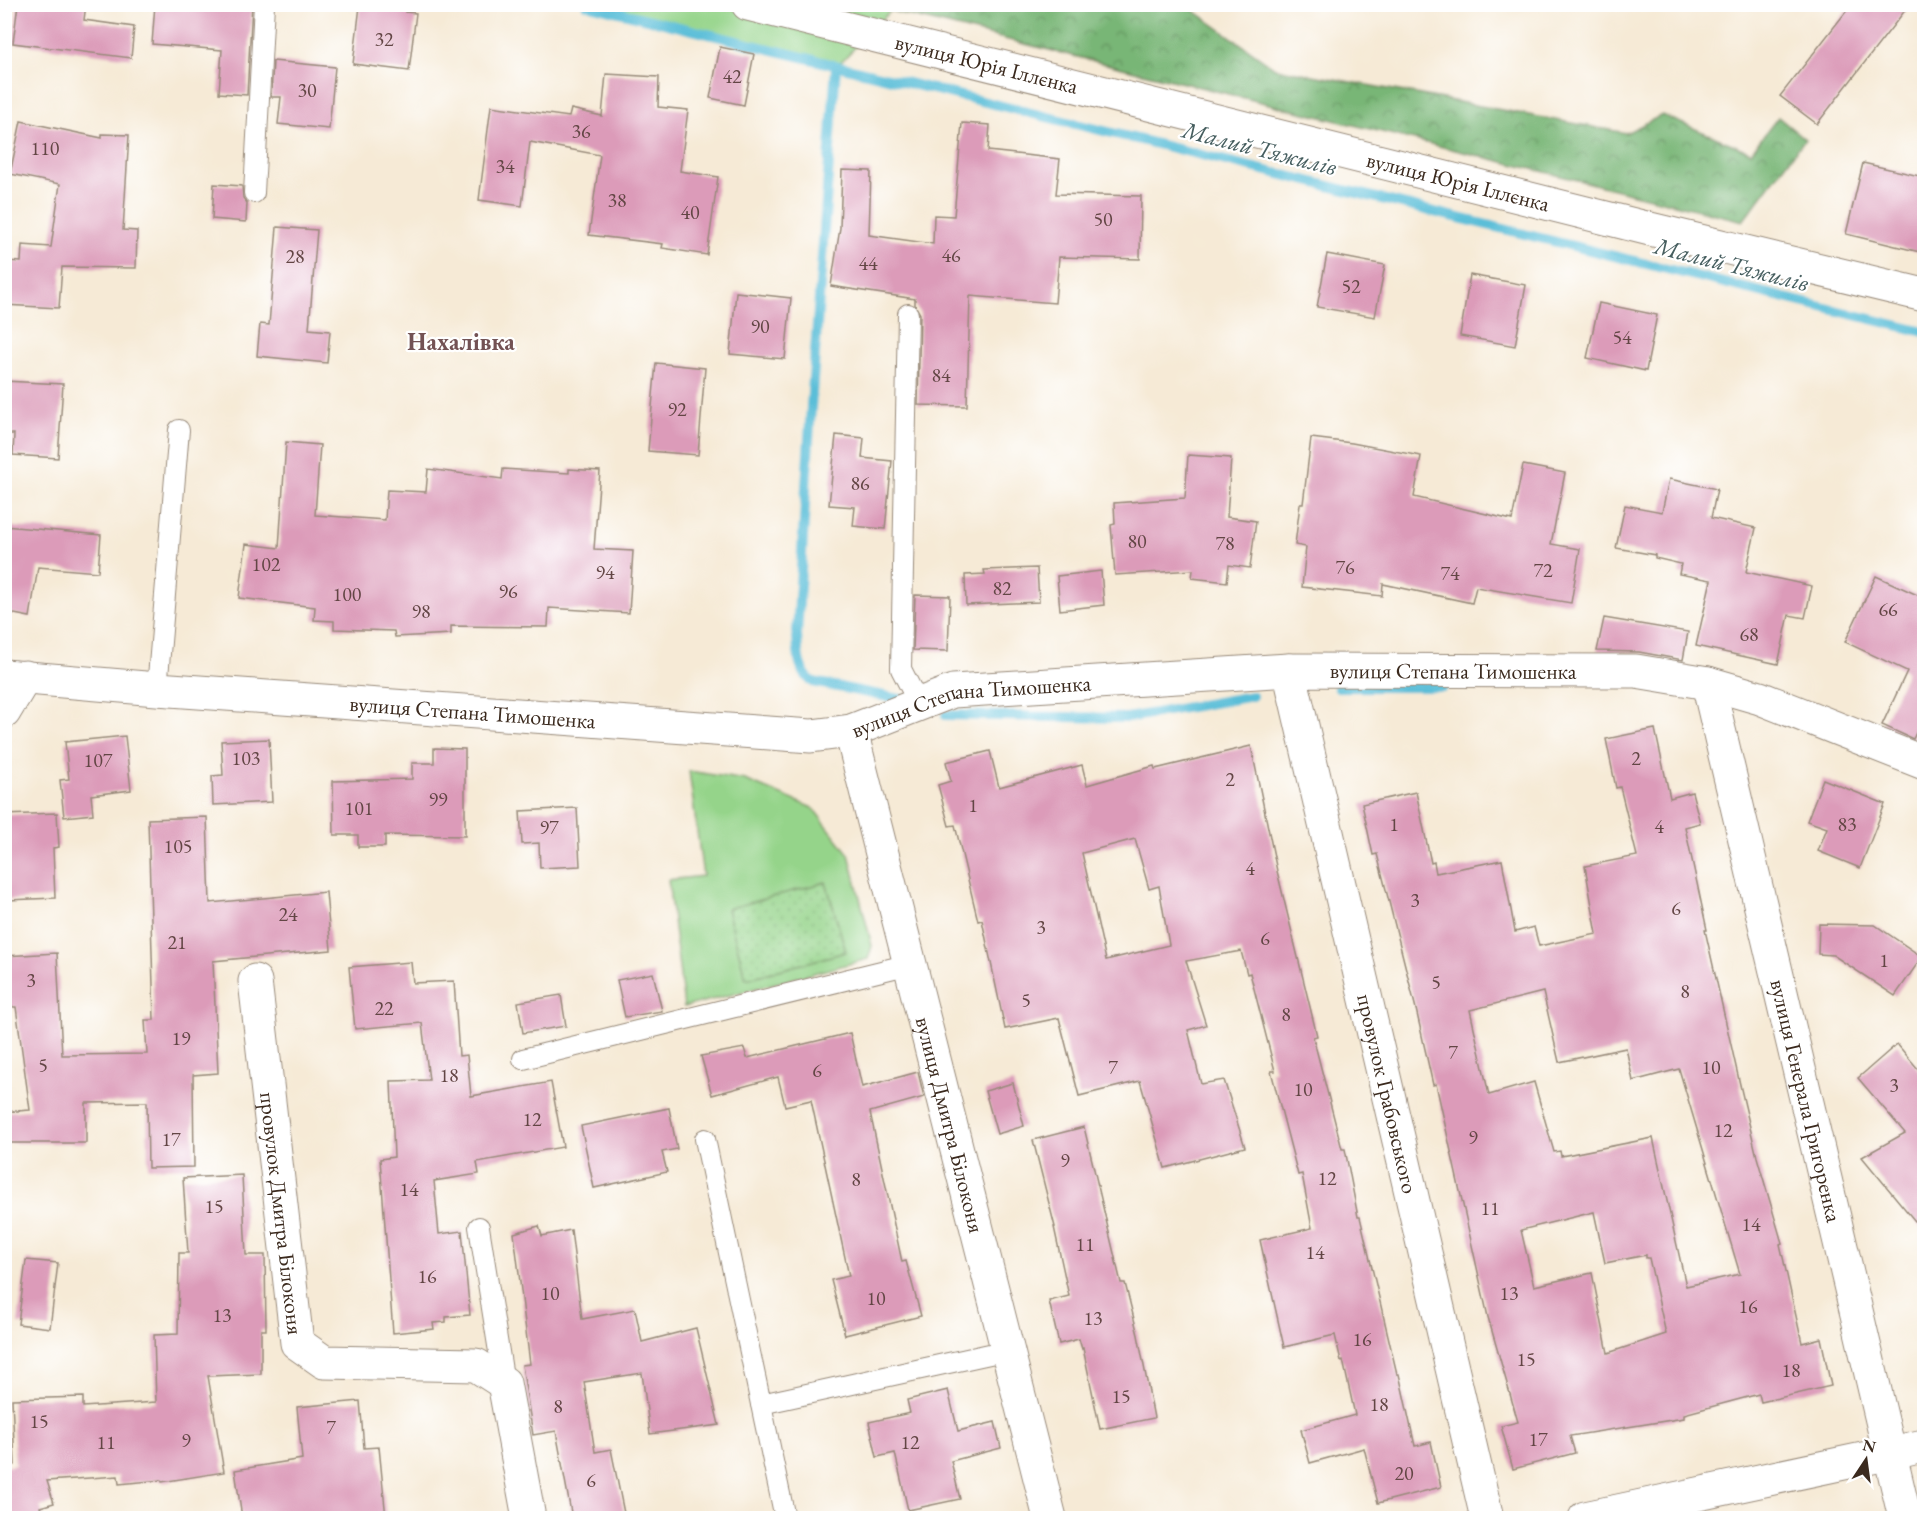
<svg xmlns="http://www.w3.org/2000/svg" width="1929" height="1523" font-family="'EB Garamond',serif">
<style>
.grass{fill:#95d48a;stroke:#687f54;stroke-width:1.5}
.forest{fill:url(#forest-crowns);stroke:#5a704a;stroke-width:1.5}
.park{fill:url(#park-dots);stroke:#687f54;stroke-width:1.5}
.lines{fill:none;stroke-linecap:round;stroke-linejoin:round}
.stream{stroke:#5abed8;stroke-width:10}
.building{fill:#dc9bb9;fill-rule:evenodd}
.lane-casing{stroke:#988a7a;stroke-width:22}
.street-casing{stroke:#988a7a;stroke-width:35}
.lane{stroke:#fff;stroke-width:20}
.street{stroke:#fff;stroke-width:33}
.labels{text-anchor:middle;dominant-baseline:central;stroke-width:4.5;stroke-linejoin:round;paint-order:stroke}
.number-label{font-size:20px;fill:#634645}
.street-label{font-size:22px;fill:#3b2a1e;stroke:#fff}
.water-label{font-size:24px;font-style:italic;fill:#465e5f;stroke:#fff}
.neighbourhood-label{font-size:24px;font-weight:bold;fill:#735254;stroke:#fff}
</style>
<defs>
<pattern id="forest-crowns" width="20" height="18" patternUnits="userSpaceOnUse" patternTransform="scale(1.5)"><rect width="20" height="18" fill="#78b676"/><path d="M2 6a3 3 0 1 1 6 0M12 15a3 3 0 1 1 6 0" fill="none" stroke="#649460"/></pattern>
<pattern id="park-dots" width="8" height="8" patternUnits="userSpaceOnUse" patternTransform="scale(1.5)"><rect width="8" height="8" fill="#95d48a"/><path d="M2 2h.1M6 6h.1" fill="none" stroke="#81b677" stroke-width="1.8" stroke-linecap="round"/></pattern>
</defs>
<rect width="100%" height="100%" fill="#fff"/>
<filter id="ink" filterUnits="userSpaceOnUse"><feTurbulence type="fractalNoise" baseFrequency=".0167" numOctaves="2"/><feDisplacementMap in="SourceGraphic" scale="12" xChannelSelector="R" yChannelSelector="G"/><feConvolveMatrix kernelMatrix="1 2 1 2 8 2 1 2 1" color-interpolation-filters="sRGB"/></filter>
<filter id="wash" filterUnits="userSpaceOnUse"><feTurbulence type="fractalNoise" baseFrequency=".008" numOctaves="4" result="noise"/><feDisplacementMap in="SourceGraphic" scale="24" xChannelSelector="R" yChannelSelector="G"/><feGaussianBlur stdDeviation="1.35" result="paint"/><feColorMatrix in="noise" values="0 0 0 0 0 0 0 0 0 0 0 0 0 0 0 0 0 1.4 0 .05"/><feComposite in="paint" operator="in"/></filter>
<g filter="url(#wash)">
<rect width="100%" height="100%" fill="#f6ead6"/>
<!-- grass -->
<g class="grass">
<path d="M 586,5 L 896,5 L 836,67 Z"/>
<path d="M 689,771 L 745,780 L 813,808 L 849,854 L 872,946 L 868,959 L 684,1007 L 668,880 L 703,876 Z"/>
</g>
<!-- forest -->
<path class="forest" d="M 878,5 L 1186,5 L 1275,68 L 1626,133 L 1662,115 L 1751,152 L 1778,117 L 1805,139 L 1743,221 L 891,11 Z"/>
<!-- park -->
<path class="park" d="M 826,882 L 846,952 L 746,979 L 727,909 Z"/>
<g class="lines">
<!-- stream -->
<g class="stream">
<path d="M 586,4 L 1924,332"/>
<path d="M 836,67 L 811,407 L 797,634 C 798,653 797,670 813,682 L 904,700"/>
<path d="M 1338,687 L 1443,687"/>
<path d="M 946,715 L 1127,718 L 1252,696"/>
</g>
</g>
<g id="blocks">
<!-- building -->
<g class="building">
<path d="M 18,4 L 86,4 L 84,20 L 134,27 L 131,58 L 13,43 Z"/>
<path d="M 155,4 L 211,7 L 211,4 L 252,4 L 247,95 L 219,93 L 222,50 L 152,44 Z"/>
<path d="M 373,4 L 406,4 L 405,12 L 416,13 L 409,71 L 353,64 L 360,6 L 372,7 Z"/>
<path d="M 1852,4 L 1910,4 L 1817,124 L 1780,96 Z"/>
<path d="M 720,47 L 754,54 L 744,105 L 710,98 Z"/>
<path d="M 273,61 L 335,67 L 329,129 L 278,124 L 281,97 L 271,97 Z"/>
<path d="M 606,74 L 659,77 L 658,107 L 688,110 L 680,171 L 718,177 L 707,255 L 662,248 L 663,244 L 589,235 L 600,155 L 530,142 L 522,206 L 479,200 L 491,106 L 569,117 L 571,109 L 602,116 Z"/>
<path d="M 21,121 L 102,138 L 102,134 L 129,135 L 123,230 L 137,231 L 136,268 L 62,267 L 59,308 L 4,305 L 6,261 L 21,262 L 22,245 L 51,247 L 60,184 L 10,174 Z"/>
<path d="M 962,123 L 990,125 L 988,151 L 1060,159 L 1056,194 L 1141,196 L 1140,259 L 1059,257 L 1055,303 L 970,296 L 967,406 L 918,405 L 920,314 L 915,305 L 915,299 L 831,286 L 840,228 L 842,170 L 871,171 L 869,235 L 933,244 L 934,215 L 954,216 Z"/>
<path d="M 1863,163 L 1924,177 L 1924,253 L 1846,234 Z"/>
<path d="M 214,184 L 242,186 L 243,198 L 247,203 L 246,222 L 212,219 Z"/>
<path d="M 277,227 L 317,230 L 309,329 L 330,331 L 327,363 L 257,356 L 260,324 L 269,325 Z"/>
<path d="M 1327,254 L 1385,265 L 1375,317 L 1317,307 Z"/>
<path d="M 1470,275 L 1526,285 L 1515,346 L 1460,336 Z"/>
<path d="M 736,292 L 791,298 L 785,359 L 730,354 Z"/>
<path d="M 1599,303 L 1657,315 L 1646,371 L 1587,358 Z"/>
<path d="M 656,363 L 705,368 L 698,455 L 648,451 Z"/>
<path d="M 4,381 L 63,384 L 58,458 L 13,455 L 14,434 L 4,434 Z"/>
<path d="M 836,435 L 864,438 L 862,458 L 892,461 L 885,529 L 853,526 L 855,507 L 829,505 Z"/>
<path d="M 1311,438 L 1352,443 L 1421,456 L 1414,497 L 1512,520 L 1523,465 L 1565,473 L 1551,544 L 1580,549 L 1571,603 L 1476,587 L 1472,603 L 1383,584 L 1382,596 L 1302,587 L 1306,547 L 1295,545 L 1300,504 L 1303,504 Z"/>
<path d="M 286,442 L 320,445 L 315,515 L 385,520 L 387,490 L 426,492 L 428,469 L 502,479 L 503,469 L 569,473 L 569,469 L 600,471 L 594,549 L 633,551 L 629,613 L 549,608 L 548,627 L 451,626 L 451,634 L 395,637 L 394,631 L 334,629 L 334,621 L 314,620 L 315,607 L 239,598 L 246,544 L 279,548 Z"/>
<path d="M 1188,455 L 1231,458 L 1227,517 L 1256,521 L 1250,568 L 1229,565 L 1227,582 L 1192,578 L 1193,570 L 1115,575 L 1111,525 L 1115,524 L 1114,503 L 1185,498 Z"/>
<path d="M 1669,479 L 1717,489 L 1711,518 L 1756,528 L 1746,572 L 1812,586 L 1805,618 L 1789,615 L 1778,664 L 1696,646 L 1711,580 L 1679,574 L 1681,564 L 1655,558 L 1655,555 L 1616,548 L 1625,505 L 1662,512 Z"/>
<path d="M 4,526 L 101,535 L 98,572 L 38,567 L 30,617 L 4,612 Z"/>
<path d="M 1037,568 L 1039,602 L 966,605 L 965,575 L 985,574 L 984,570 Z"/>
<path d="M 1101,571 L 1104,605 L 1060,610 L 1057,576 Z"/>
<path d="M 1876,576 L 1924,598 L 1924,716 L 1913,739 L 1882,725 L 1907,671 L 1845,642 Z"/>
<path d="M 915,595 L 950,596 L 948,651 L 913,650 Z"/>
<path d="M 1604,618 L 1688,632 L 1683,660 L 1639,652 L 1597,651 Z"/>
<path d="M 1655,729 L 1670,798 L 1692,792 L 1700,823 L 1685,827 L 1707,930 L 1705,930 L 1741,1089 L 1757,1157 L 1782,1243 L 1780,1244 L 1802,1343 L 1821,1338 L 1831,1386 L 1761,1402 L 1759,1394 L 1684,1414 L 1684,1418 L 1570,1436 L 1575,1453 L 1513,1469 L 1501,1426 L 1518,1422 L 1488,1317 L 1436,1084 L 1433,1085 L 1416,1009 L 1377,854 L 1373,855 L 1362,804 L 1416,792 L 1431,863 L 1434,862 L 1436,873 L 1502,860 L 1515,932 L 1534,927 L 1539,946 L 1597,934 L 1585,866 L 1637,856 L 1620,787 L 1616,788 L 1606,739 ZM 1543,992 L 1559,1062 L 1626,1048 L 1633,1081 L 1679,1069 L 1740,1274 L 1686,1286 L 1653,1138 L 1561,1156 L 1560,1151 L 1554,1152 L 1534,1082 L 1489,1095 L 1470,1010 ZM 1594,1212 L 1605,1263 L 1646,1255 L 1646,1258 L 1649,1258 L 1666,1334 L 1608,1353 L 1592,1273 L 1534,1286 L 1521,1230 Z"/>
<path d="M 125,736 L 131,790 L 91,795 L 93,814 L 64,817 L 60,780 L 69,779 L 65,742 Z"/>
<path d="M 269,739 L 272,802 L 213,805 L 212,776 L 223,775 L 221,741 Z"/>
<path d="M 1251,746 L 1277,871 L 1317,1036 L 1313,1037 L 1342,1149 L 1345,1149 L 1358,1217 L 1360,1217 L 1397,1374 L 1399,1374 L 1415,1446 L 1431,1442 L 1441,1487 L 1378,1503 L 1364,1448 L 1310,1463 L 1301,1430 L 1355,1415 L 1343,1360 L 1341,1361 L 1335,1335 L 1284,1347 L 1260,1240 L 1312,1228 L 1302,1174 L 1298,1175 L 1271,1071 L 1275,1071 L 1250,973 L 1247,974 L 1241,951 L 1186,961 L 1206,1025 L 1188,1030 L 1201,1084 L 1224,1080 L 1245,1147 L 1165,1168 L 1140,1081 L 1079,1096 L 1059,1018 L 1005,1029 L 982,920 L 978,921 L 955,825 L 949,826 L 938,785 L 951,781 L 946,762 L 990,751 L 999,787 L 1082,765 L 1087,785 L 1154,766 L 1155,769 ZM 1135,839 L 1149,889 L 1159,886 L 1169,945 L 1106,960 L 1082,853 Z"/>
<path d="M 434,748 L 465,749 L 465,836 L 385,835 L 385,847 L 358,847 L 358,835 L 334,835 L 333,781 L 412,779 L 412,763 L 434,763 Z"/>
<path d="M 1823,779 L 1885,804 L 1860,868 L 1818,851 L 1827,828 L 1807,821 Z"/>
<path d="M 577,808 L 580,866 L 540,868 L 539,843 L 522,844 L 520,811 Z"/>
<path d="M 57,813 L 59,847 L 53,848 L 55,898 L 8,900 L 4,815 Z"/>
<path d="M 207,817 L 210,903 L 326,892 L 331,950 L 213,961 L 218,1073 L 193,1075 L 194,1167 L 148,1168 L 147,1102 L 86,1103 L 86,1143 L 4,1143 L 4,1112 L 30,1110 L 16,1007 L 4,1007 L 4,956 L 57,953 L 62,1055 L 147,1054 L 145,1020 L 154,1020 L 148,819 Z"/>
<path d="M 1819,924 L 1875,925 L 1922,957 L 1895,996 L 1833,955 L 1818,954 Z"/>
<path d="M 411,962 L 413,983 L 454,981 L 459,1056 L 467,1055 L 471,1096 L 551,1082 L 563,1147 L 477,1162 L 479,1174 L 434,1181 L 439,1234 L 462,1231 L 470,1315 L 446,1317 L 446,1322 L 433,1323 L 434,1329 L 393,1333 L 380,1159 L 394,1157 L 391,1081 L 429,1080 L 422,1023 L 355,1029 L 349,967 Z"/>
<path d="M 653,973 L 662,1011 L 625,1017 L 617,980 Z"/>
<path d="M 561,995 L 566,1026 L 523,1033 L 518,1002 Z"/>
<path d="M 850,1033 L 862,1087 L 918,1072 L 924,1097 L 870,1112 L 902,1262 L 906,1261 L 921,1316 L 845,1335 L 831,1280 L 849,1276 L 811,1100 L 785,1106 L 778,1077 L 712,1095 L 701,1056 L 744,1048 L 747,1058 Z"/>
<path d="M 1897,1044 L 1924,1076 L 1924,1232 L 1862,1157 L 1905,1133 L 1858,1078 Z"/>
<path d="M 1013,1083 L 1024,1126 L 997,1134 L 985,1091 Z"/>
<path d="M 669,1108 L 677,1149 L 662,1152 L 667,1172 L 594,1188 L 581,1126 Z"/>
<path d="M 1084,1127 L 1121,1283 L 1125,1283 L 1138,1335 L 1154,1418 L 1100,1429 L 1083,1348 L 1082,1349 L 1079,1339 L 1059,1344 L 1049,1301 L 1069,1296 L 1054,1227 L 1055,1227 L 1033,1140 Z"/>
<path d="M 242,1175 L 246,1255 L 265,1255 L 266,1330 L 261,1330 L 261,1374 L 208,1376 L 224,1472 L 162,1482 L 161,1480 L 119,1484 L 118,1476 L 47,1481 L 54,1503 L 40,1507 L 44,1518 L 4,1518 L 4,1467 L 15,1465 L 12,1399 L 83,1397 L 83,1407 L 156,1402 L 154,1335 L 178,1334 L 179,1253 L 188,1253 L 183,1178 Z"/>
<path d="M 539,1226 L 542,1236 L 571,1230 L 582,1319 L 635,1309 L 642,1342 L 696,1328 L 719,1425 L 650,1434 L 642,1373 L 584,1382 L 595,1452 L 611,1449 L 625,1518 L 572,1518 L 556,1431 L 533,1435 L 522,1365 L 530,1364 L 514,1233 Z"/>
<path d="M 26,1260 L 58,1263 L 50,1328 L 18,1324 Z"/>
<path d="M 948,1390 L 958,1431 L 995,1422 L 1001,1448 L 951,1461 L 960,1499 L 908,1510 L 895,1453 L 877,1457 L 869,1422 L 910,1413 L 907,1400 Z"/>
<path d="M 360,1401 L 364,1448 L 379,1447 L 386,1518 L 242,1518 L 235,1470 L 302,1459 L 297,1407 Z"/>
</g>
</g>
</g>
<g filter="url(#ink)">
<use href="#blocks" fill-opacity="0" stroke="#988a7a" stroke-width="1.5"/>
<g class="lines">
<!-- lane casing -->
<g class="lane-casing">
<g id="lane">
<path d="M 254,193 L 264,4"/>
<path d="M 908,314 L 901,669 L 919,704"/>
<path d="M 157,689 L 179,430"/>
<path d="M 523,1059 L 910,964"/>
<path d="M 705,1139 L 785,1518"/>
<path d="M 479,1227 L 504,1383"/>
<path d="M 761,1404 L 1008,1350"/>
</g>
</g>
<!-- street casing -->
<g class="street-casing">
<g id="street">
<path id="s1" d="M 748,4 L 1650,229 L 1924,295"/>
<path id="s2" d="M 1289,670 L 1487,1518"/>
<path id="s3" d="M 4,676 L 157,689 L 811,736 L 851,731 L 953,691 L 1289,670 L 1636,671 L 1708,683 L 1760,698 L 1924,763"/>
<path id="s4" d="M 1708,683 L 1905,1518"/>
<path d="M 4,712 L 25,677"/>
<path id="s5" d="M 851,731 L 1050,1518"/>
<path id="s6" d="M 255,981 L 297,1343 L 324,1362 L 476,1365 L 504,1383 L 529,1518"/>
<path d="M 1585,1518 L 1924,1446"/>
</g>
</g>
<!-- lane -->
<use href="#lane" class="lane"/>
<!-- street -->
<use href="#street" class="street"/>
</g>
</g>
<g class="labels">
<!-- number labels -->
<g class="number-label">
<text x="384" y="39">32</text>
<text x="732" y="76">42</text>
<text x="307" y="90">30</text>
<text x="581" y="131">36</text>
<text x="45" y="148">110</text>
<text x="505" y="166">34</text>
<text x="617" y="200">38</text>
<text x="690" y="212">40</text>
<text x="1103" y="219">50</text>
<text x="951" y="255">46</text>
<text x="295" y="256">28</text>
<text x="868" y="263">44</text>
<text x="1351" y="286">52</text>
<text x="760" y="326">90</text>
<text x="1622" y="337">54</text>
<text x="941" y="375">84</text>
<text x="677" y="409">92</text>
<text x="860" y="483">86</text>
<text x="1137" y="541">80</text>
<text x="1225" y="543">78</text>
<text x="266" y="564">102</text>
<text x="1345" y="567">76</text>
<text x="1543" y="570">72</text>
<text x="605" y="572">94</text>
<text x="1450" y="573">74</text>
<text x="1002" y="588">82</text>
<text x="508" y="591">96</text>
<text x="347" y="594">100</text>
<text x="1888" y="609">66</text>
<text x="421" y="611">98</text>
<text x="1749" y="634">68</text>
<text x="246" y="758">103</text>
<text x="1636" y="758">2</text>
<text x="98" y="760">107</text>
<text x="1230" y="779">2</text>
<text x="438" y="799">99</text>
<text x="973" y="805">1</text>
<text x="359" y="808">101</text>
<text x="1394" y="824">1</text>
<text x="1847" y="824">83</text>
<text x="1659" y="826">4</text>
<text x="549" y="827">97</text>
<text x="178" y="846">105</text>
<text x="1250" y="868">4</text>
<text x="1415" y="900">3</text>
<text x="1676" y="908">6</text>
<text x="288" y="914">24</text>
<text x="1041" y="927">3</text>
<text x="1265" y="938">6</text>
<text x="177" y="942">21</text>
<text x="1884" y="960">1</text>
<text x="31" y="980">3</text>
<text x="1436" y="982">5</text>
<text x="1685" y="991">8</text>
<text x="1026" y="1000">5</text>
<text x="384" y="1008">22</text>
<text x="1286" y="1014">8</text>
<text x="181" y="1038">19</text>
<text x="1453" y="1052">7</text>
<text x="43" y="1065">5</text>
<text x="1113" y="1067">7</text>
<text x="1711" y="1067">10</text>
<text x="817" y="1070">6</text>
<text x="449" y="1075">18</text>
<text x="1894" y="1085">3</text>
<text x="1303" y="1089">10</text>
<text x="532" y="1119">12</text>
<text x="1723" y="1130">12</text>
<text x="1473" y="1137">9</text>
<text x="171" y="1139">17</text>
<text x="1065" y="1160">9</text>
<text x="1327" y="1178">12</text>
<text x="856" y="1179">8</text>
<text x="409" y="1189">14</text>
<text x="214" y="1206">15</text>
<text x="1490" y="1208">11</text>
<text x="1751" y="1224">14</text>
<text x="1085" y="1244">11</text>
<text x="1315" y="1252">14</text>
<text x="427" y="1276">16</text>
<text x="550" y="1293">10</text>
<text x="1509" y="1293">13</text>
<text x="876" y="1298">10</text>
<text x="1748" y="1306">16</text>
<text x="222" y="1315">13</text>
<text x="1093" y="1318">13</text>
<text x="1362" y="1339">16</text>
<text x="1526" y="1359">15</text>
<text x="1791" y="1370">18</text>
<text x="1121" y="1396">15</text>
<text x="1379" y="1404">18</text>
<text x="558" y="1406">8</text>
<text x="39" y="1421">15</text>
<text x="331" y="1427">7</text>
<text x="1538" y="1439">17</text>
<text x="186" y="1440">9</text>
<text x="106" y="1442">11</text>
<text x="910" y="1442">12</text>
<text x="1404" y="1473">20</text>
<text x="591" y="1480">6</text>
</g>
<!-- street labels -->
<g class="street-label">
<text stroke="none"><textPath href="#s1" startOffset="246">вулиця Юрія Іллєнка</textPath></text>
<text stroke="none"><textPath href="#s1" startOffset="732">вулиця Юрія Іллєнка</textPath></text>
<text stroke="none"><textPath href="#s3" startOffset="1460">вулиця Степана Тимошенка</textPath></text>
<text stroke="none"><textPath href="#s3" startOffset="974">вулиця Степана Тимошенка</textPath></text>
<text stroke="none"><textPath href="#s3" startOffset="470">вулиця Степана Тимошенка</textPath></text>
<text stroke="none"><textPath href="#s2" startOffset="435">провулок Грабовського</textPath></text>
<text stroke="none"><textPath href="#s4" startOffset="429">вулиця Генерала Григоренка</textPath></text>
<text stroke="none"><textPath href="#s5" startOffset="406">вулиця Дмитра Білоконя</textPath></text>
<text stroke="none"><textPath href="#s6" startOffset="234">провулок Дмитра Білоконя</textPath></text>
</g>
<!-- water labels -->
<g class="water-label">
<text transform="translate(1260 148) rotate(14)">Малий Тяжилів</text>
<text transform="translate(1732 264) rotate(14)">Малий Тяжилів</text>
</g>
<!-- neighbourhood labels -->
<g class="neighbourhood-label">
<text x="461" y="341">Нахалівка</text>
</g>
</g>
<!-- margin -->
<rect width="1929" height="1523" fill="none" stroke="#fff" stroke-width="24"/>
<!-- north arrow -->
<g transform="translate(1866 1460) rotate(13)" stroke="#ffffff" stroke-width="4.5" paint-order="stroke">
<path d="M0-4.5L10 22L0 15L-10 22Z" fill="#3b2a1e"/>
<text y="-9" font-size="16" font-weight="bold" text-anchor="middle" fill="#3b2a1e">N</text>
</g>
</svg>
